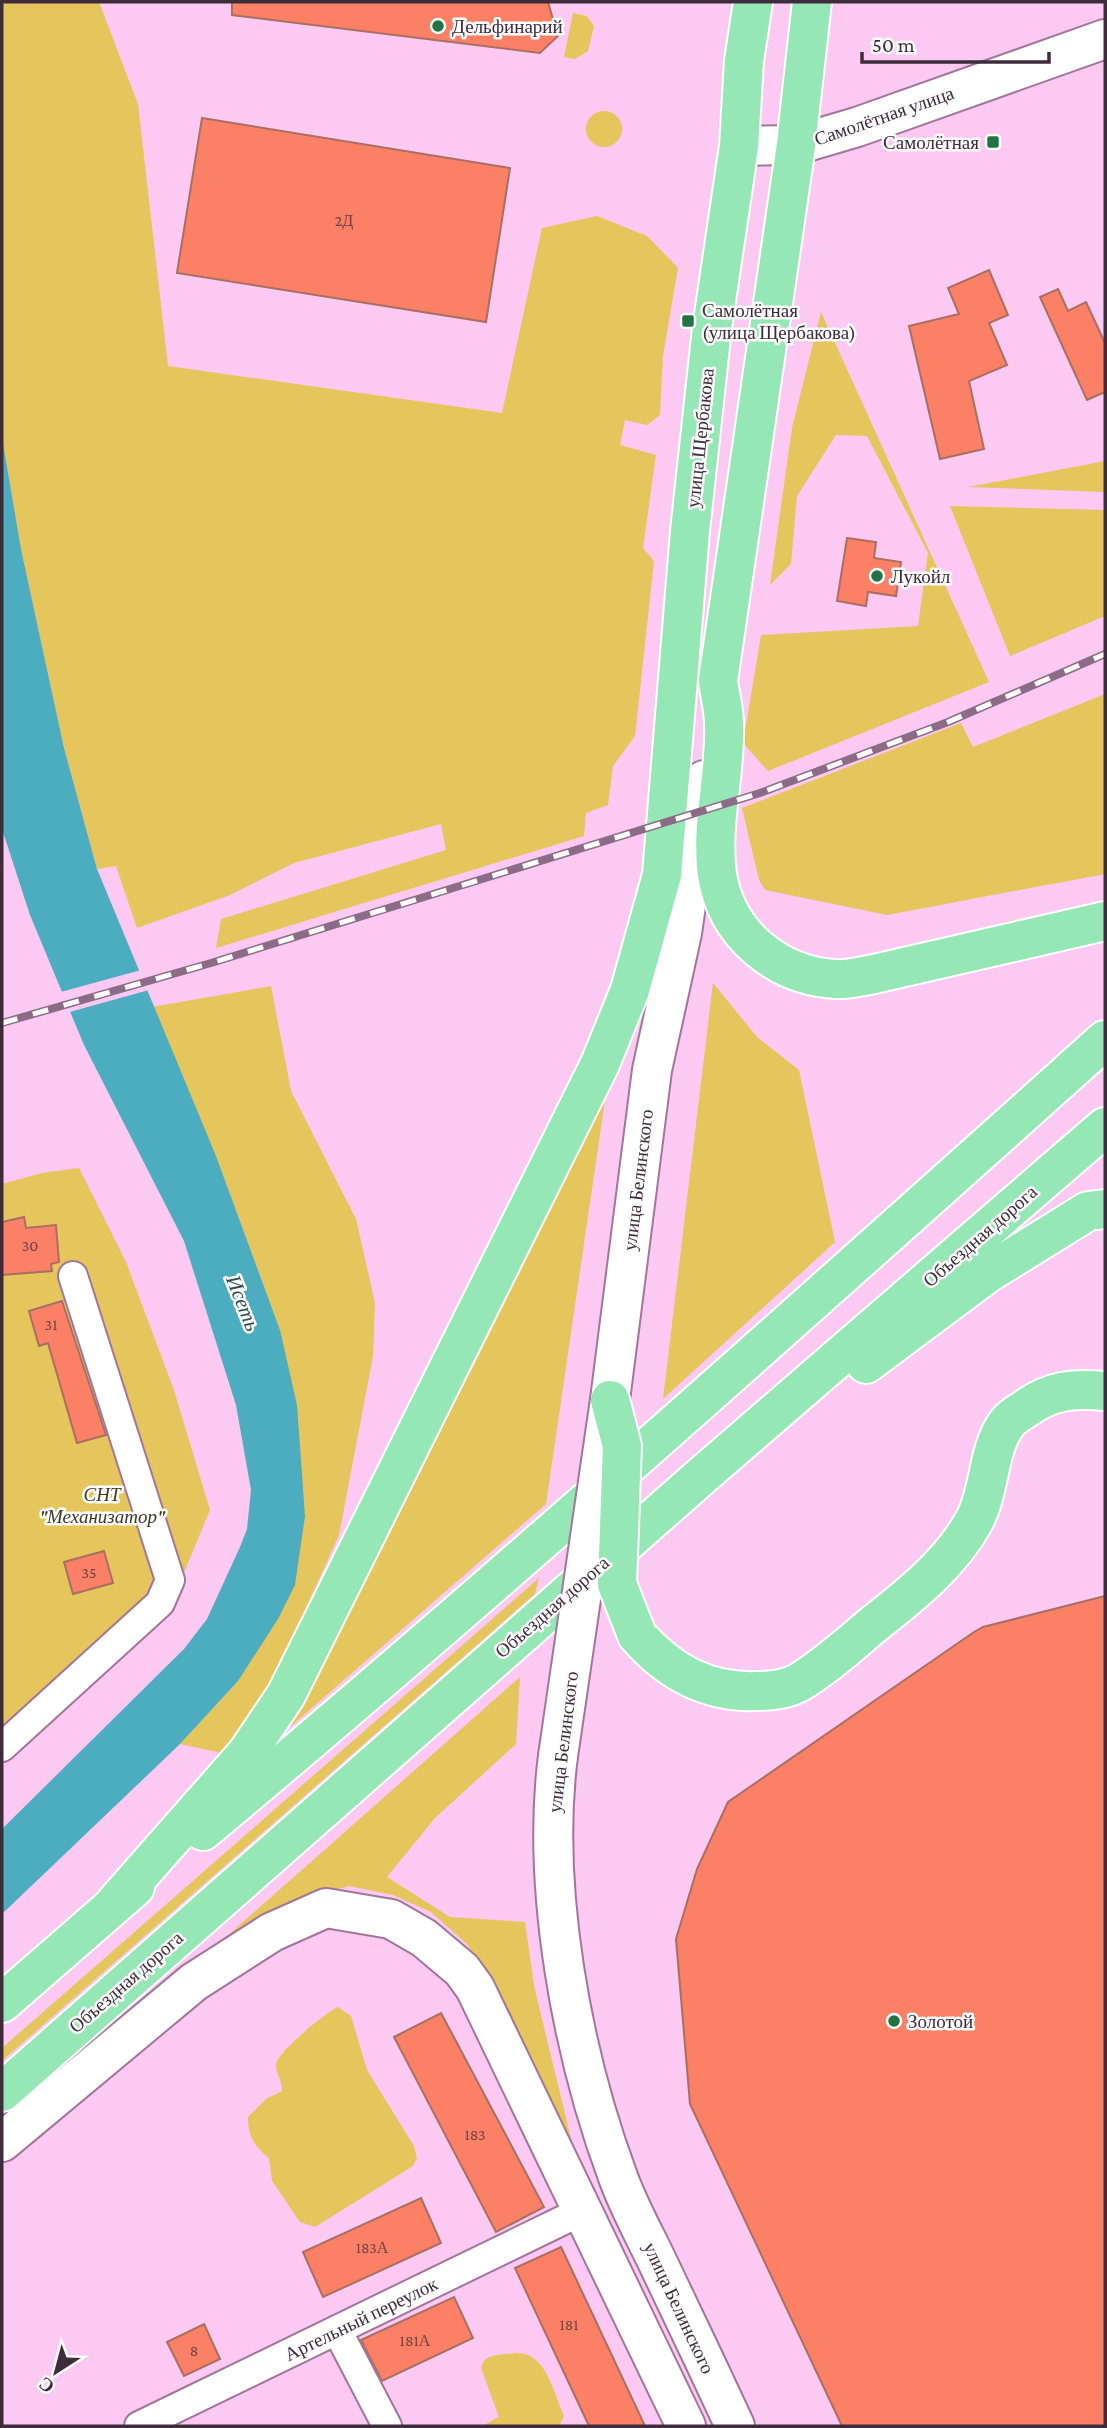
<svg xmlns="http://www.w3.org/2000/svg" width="1107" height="2428" font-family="'Crimson Pro',serif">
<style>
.green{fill:#e4c65c}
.water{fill:#4cacc0}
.pier{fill:#fbc9f1}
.building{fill:#fb8065;stroke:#a96f62;stroke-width:2}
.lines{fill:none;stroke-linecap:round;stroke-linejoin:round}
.street-casing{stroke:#a4759a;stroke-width:32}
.secondary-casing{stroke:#a4759a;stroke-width:42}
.primary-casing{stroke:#fff;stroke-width:42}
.street{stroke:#fff;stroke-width:28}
.secondary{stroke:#fff;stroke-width:38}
.primary{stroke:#95e7b6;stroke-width:38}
.rail-casing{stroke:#8b6b85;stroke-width:8}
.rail{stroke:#fcfcfc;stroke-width:5;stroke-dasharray:16;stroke-linecap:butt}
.secondary-bridge-casing{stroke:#a4759a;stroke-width:42;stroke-linecap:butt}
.primary-bridge-casing{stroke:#fff;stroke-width:42;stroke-linecap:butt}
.secondary-bridge{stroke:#fff;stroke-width:38}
.primary-bridge{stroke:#95e7b6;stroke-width:38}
.poi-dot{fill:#237444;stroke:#fcfcfc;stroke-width:2.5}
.labels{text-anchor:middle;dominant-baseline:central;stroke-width:5;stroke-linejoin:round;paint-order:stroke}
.number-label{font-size:16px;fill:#6e4146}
.poi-label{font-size:19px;fill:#3f2c3b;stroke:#fcfcfc;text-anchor:start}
.street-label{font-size:19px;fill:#3f2c3b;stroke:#fcfcfc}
.park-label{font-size:19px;font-style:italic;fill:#3f3822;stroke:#fcfcfc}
.water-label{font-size:21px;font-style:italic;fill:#2e4c52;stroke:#fcfcfc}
</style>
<rect width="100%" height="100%" fill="#fbc9f1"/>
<!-- green -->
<g class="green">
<path d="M 2,2 L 99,2 L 138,104 L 168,366 L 502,413 L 542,228 L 597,216 L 647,236 L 678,268 L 663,356 L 660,415 L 647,425 L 625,420 L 620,445 L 656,455 L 643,548 L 654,561 L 635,736 L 613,766 L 608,805 L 586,813 L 584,836 L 216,948 L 221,919 L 446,850 L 441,824 L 294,863 L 230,895 L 137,928 L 116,866 L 97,869 L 64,748 L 21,549 L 2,437 Z"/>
<path d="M 573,13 L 587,16 L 594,26 L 588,51 L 575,59 L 564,57 Z"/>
<circle cx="604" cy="129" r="18"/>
<path d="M 821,312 L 989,682 L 768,771 L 743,743 L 761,635 L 918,626 L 928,553 L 867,436 L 836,435 L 797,496 L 791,564 L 770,585 L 792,428 Z"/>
<path d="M 1105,461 L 1105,492 L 968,487 Z"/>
<path d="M 950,506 L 1105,510 L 1105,616 L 1010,656 Z"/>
<path d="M 1105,694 L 1105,874 L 887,915 L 765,890 L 759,880 L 742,808 L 961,723 L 973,747 Z"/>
<path d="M 713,983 L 757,1037 L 799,1070 L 835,1242 L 663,1399 Z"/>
<path d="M 271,986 L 291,1091 L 356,1219 L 375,1303 L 373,1356 L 339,1535 L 262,1706 L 226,1754 L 180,1744 L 238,1681 L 280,1330 L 216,1156 L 152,1007 Z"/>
<path d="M 605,1100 L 546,1504 L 290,1727 Z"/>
<path d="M 79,1168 L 126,1262 L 174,1390 L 210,1510 L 183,1575 L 2,1756 L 2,1184 L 42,1173 Z"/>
<path d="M 539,1578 L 535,1594 L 2,2061 L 2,2048 Z"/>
<path d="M 520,1677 L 516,1744 L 435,1818 L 387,1877 L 450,1917 L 525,1922 L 534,1986 L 576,2159 L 468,1945 L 431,1912 L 393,1895 L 349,1886 L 302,1898 L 182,1976 Z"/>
<path d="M 338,2007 L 351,2016 L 367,2070 L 414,2146 L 417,2158 L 413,2166 L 315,2227 L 300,2222 L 272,2181 L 269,2158 C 254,2146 248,2137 248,2117 L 266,2099 L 282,2091 C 283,2081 275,2073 276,2064 C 278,2052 326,2012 338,2007 Z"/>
<path d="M 518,2353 C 547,2354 554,2394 564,2416 L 559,2426 L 482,2426 L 499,2417 L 481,2368 C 484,2352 503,2355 518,2353 Z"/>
</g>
<!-- water -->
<path class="water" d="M 2,437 L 21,549 L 64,748 L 97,869 L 216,1156 L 280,1330 L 297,1405 L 305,1516 L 295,1585 L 278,1619 L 238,1681 L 180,1744 L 2,1914 L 2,1829 L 184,1649 L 207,1619 L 240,1547 L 247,1529 L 251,1490 L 236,1405 L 184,1241 L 84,1045 L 30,915 L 2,829 Z"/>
<!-- pier -->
<path class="pier" d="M 141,970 L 149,990 L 66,1013 L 57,993 Z"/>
<!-- building -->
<g class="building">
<path d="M 232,2 L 548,2 L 558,36 L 540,53 L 232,15 Z"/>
<path d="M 202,118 L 510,168 L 486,322 L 177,273 Z"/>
<path d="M 989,270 L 1008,315 L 989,323 L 1007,365 L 969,381 L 984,449 L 940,459 L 909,326 L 959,314 L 948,288 Z"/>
<path d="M 1058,289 L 1068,311 L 1086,302 L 1105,343 L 1105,392 L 1087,400 L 1040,297 Z"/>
<path d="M 847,538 L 876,542 L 874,558 L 901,562 L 896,596 L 868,592 L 866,606 L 837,601 Z"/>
<path d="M 24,1217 L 26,1228 L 56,1225 L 59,1262 L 51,1264 L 52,1271 L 2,1275 L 2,1222 Z"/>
<path d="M 62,1301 L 106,1435 L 77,1443 L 48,1343 L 39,1346 L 29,1311 Z"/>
<path d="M 104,1551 L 113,1583 L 73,1594 L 64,1562 Z"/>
<path d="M 1105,1596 L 1105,2426 L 842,2426 L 690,2104 L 676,1939 L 697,1869 L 728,1802 L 974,1632 L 983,1627 Z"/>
<path d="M 441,2013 L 544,2207 L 496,2232 L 394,2037 Z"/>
<path d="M 421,2198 L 441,2243 L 323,2297 L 303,2252 Z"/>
<path d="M 561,2247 L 645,2426 L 589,2426 L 515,2268 Z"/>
<path d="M 454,2297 L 473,2338 L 382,2381 L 361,2340 Z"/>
<path d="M 204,2324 L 220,2359 L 184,2376 L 167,2342 Z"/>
</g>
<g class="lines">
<!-- street casing -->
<g class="street-casing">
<g id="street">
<path d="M 2,1747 L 160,1603 L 170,1580 L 73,1276"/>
<path d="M 337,2330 L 387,2426"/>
<path d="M 139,2426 L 582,2211"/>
</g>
</g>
<!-- secondary casing -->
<g class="secondary-casing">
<g id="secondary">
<path d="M 739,146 L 796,145 L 857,127 L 1105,39"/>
<path d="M 610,1400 L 652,1070 L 682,933 L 704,780"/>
<path d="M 558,1756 C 541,1888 572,2053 618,2177 C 628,2205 643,2232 656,2259 C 683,2315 709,2370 735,2426"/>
<path d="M 2,2142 L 194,1982 L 272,1932 L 326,1908 L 391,1919 L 424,1938 L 462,1970 L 475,1988 L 686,2426"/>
</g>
</g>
<!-- primary casing -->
<g class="primary-casing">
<g id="primary">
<path d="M 812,2 L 796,145 L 718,681 C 720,695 724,710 724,724 C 726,774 710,825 717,874 C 726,934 777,976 836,979 C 848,980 862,976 874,974 L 1105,921"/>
<path d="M 866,1364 L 988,1273 L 1088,1211 L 1105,1209"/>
<path d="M 637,1635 C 669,1672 707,1693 757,1691 C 771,1691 785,1690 798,1683 C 825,1667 850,1644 874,1624 C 911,1595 951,1563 974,1521 C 991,1490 987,1448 1008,1422 C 1012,1417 1020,1412 1025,1409 C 1051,1390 1074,1388 1105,1391"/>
<path d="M 203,1831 C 510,1574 807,1307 1105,1040"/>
<path d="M 115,1903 L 247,1753 L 286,1695 L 600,1064 L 630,990 L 662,875 L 690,531 L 712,328 L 739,146 L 744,61 L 753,2"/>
<path d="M 2,2003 L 135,1887"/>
<path d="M 2,2092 L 705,1473 L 1105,1127"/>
</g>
</g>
<!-- street -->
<use href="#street" class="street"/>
<!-- secondary -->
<use href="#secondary" class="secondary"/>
<!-- primary -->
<use href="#primary" class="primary"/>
<!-- rail casing -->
<g class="rail-casing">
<path id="rail" d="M 2,1023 L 211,963 L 760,793 L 948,722 L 1105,654"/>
</g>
<!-- rail -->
<use href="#rail" class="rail"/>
<!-- secondary-bridge casing -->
<g class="secondary-bridge-casing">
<path id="secondary-bridge" d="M 558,1756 L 610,1400"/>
</g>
<!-- primary-bridge casing -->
<g class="primary-bridge-casing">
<path id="primary-bridge" d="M 610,1400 L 622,1446 L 617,1584 L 637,1635"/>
</g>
<!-- secondary-bridge -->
<use href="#secondary-bridge" class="secondary-bridge"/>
<!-- primary-bridge -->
<use href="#primary-bridge" class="primary-bridge"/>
</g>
<!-- markers -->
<g class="poi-dot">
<circle cx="438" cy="26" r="7"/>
<rect x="986" y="135" width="14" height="14" rx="3.5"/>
<rect x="681" y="314" width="14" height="14" rx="3.5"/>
<circle cx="877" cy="576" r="7"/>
<circle cx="894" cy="2021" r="7"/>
</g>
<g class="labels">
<!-- number labels -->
<g class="number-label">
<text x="344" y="220">2Д</text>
<text x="30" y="1245">30</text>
<text x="51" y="1324">31</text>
<text x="89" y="1572">35</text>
<text x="475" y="2134">183</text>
<text x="372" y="2247">183А</text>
<text x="569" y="2324">181</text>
<text x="415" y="2340">181А</text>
<text x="194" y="2350">8</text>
</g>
<!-- poi labels -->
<g class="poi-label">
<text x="452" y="26">Дельфинарий</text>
<text x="979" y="142" text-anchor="end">Самолётная</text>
<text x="702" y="310">Самолётная<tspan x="702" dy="22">(улица Щербакова)</tspan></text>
<text x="891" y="576">Лукойл</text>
<text x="908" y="2021">Золотой</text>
</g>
<!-- street labels -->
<g class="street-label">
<text transform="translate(884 116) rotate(-19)">Самолётная улица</text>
<text transform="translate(700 438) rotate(-84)">улица Щербакова</text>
<text transform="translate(638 1180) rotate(-83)">улица Белинского</text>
<text transform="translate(980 1236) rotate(-41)">Объездная дорога</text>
<text transform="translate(552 1607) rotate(-41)">Объездная дорога</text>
<text transform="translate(563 1742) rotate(-83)">улица Белинского</text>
<text transform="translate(126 1982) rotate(-41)">Объездная дорога</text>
<text transform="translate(679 2308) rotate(65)">улица Белинского</text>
<text transform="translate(361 2319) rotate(-26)">Артельный переулок</text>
</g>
<!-- park labels -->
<g class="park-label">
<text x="102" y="1494">СНТ<tspan x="102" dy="22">"Механизатор"</tspan></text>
</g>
<!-- water labels -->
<g class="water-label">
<text transform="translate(243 1303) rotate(68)">Исеть</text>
</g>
</g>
<!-- border -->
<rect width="1107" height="2428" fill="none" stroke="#3f2c3b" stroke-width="7"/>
<!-- north arrow -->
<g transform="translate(56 2372) rotate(216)" stroke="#fcfcfc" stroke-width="5" paint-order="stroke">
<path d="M0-5L12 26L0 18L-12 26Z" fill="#3f2c3b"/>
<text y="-10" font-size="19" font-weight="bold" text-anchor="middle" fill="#3f2c3b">С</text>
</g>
<!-- scale -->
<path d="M862 52v10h187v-10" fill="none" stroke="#3f2c3b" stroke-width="3.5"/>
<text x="872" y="52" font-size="21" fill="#3f2c3b" stroke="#fcfcfc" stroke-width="5" paint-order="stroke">50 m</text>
</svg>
